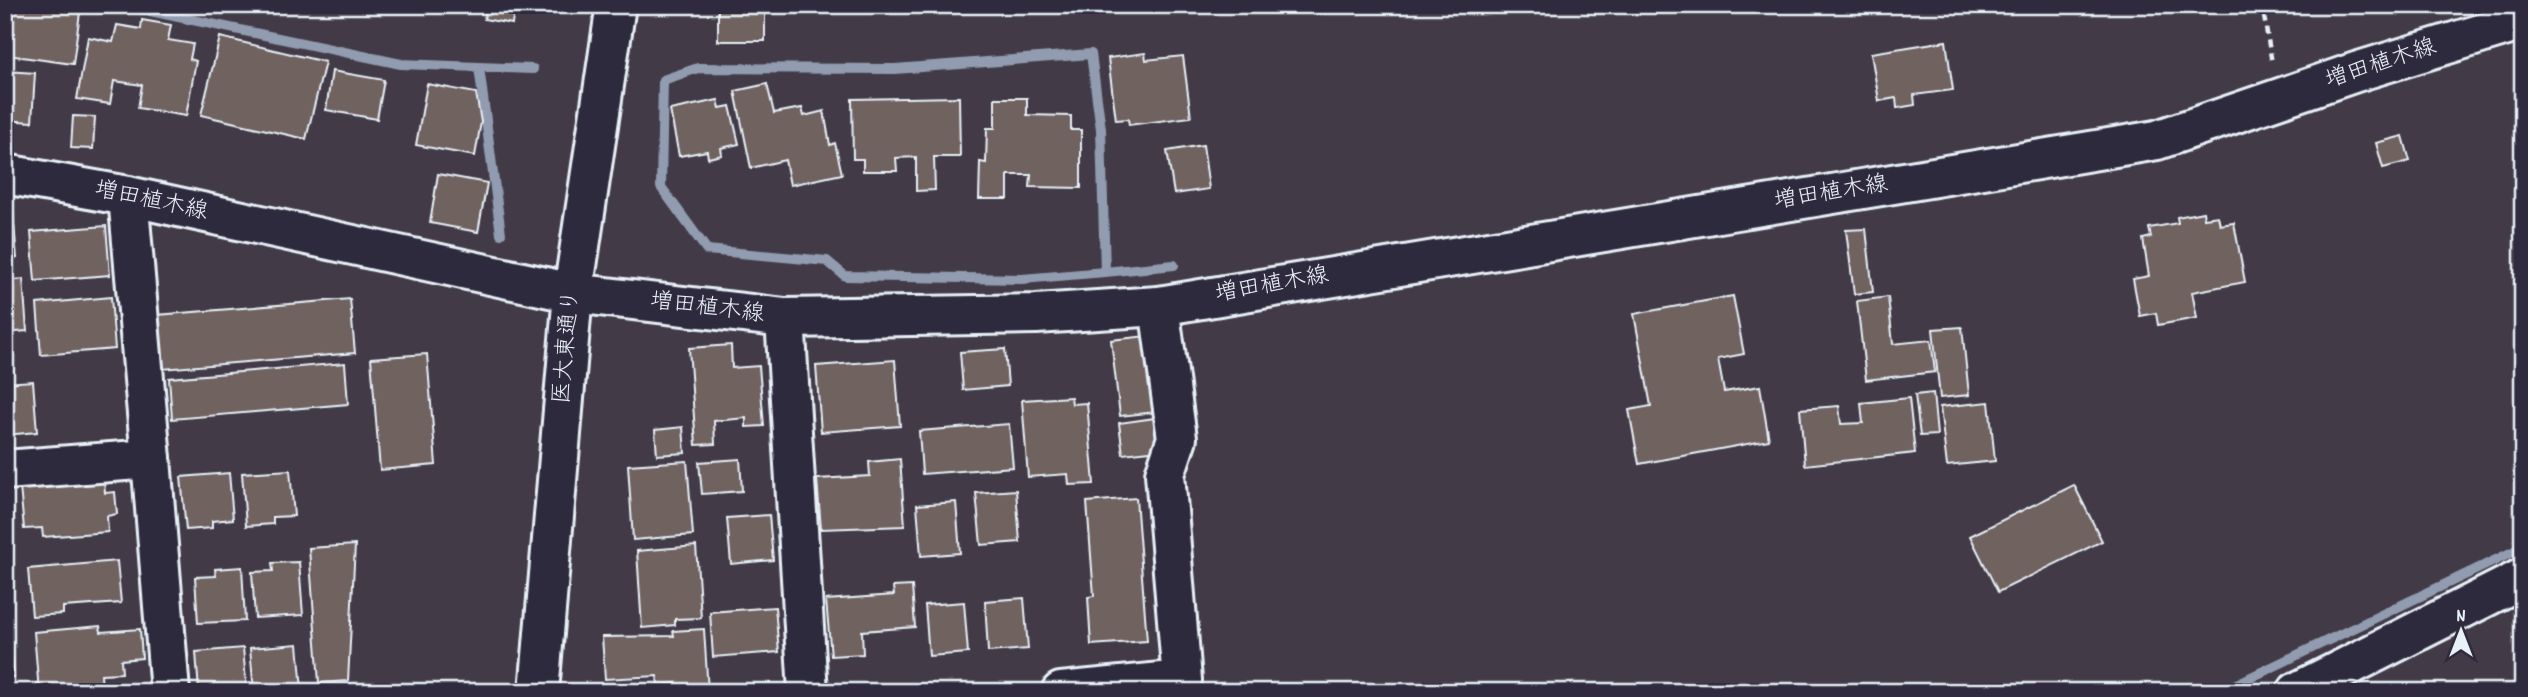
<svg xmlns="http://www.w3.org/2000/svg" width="2528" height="697" font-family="Dekko,'Klee One',sans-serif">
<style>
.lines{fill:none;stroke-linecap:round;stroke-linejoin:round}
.stream{stroke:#919cb0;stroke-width:10}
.building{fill:#70625f;stroke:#e8f1f8;stroke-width:2}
.minor-casing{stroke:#e8f1f8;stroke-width:44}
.path{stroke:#e8f1f8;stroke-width:4.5;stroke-dasharray:7 5;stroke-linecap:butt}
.minor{stroke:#2f2a3d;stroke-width:38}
.labels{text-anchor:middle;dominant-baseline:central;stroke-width:5;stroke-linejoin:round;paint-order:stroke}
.street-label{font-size:23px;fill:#e8f1f8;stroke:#2f2a3d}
</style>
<rect width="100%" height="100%" fill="#423b47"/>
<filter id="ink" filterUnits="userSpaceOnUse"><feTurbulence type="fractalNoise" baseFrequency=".0143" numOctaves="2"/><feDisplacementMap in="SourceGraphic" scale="14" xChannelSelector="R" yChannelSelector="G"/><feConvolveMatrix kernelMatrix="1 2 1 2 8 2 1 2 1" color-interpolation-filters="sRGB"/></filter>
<g filter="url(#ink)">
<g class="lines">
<!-- stream -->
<g class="stream">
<path d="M 122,5 L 401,64 L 533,69"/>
<path d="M 479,67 L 501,234"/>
<path d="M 1105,272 L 1022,279 L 845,276 L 827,261 L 707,250 L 661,187 L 663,80 L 698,68 L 895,69 L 1091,54 L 1101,129 L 1105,272 L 1174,265"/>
<path d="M 2220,692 L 2523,547"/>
</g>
</g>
<!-- building -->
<g class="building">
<path d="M 14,5 L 81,5 L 73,64 L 7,55 Z"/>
<path d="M 487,5 L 515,5 L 512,24 L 484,19 Z"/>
<rect x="718" y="5" width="47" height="36"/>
<path d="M 142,20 L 171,25 L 168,40 L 193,44 L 190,59 L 196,61 L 186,116 L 138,108 L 142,85 L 114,81 L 110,104 L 77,99 L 88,37 L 113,42 L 117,25 L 141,29 Z"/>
<path d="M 220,37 L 325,62 L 306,139 L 201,115 Z"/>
<path d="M 1946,41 L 1953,90 L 1914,95 L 1915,105 L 1897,108 L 1896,98 L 1879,101 L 1871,53 Z"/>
<path d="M 1145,53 L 1146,60 L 1183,56 L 1191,117 L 1129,125 L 1128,119 L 1116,120 L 1108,58 Z"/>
<path d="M 5,71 L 35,73 L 32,122 L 5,120 Z"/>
<path d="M 332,71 L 384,80 L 377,119 L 326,110 Z"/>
<path d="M 427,84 L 476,93 L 481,122 L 475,156 L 416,145 Z"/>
<path d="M 767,84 L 774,113 L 802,108 L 804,116 L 824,111 L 830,145 L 835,143 L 842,174 L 790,185 L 785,160 L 751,168 L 735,91 Z"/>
<path d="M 959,97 L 960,157 L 934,157 L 935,190 L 916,191 L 916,157 L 896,158 L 897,171 L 863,171 L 863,159 L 853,159 L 852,99 Z"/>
<path d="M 995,98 L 1027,98 L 1027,115 L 1071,116 L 1071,130 L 1081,130 L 1081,188 L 1030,187 L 1031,175 L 1008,175 L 1008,199 L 979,199 L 980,162 L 986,163 L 987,128 L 995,128 Z"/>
<path d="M 718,100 L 720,108 L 730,106 L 739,144 L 721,148 L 722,155 L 708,158 L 707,151 L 679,156 L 670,110 Z"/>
<path d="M 73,116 L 95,117 L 93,149 L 71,148 Z"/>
<path d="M 2403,136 L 2410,161 L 2383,168 L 2376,143 Z"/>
<path d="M 1203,145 L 1209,189 L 1174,194 L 1167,151 Z"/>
<path d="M 438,174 L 487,183 L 478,232 L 430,223 Z"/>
<path d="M 13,212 L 17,258 L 5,259 L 5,213 Z"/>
<path d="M 2203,212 L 2204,218 L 2218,216 L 2220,225 L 2234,223 L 2245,282 L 2192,292 L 2197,318 L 2158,325 L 2156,313 L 2140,316 L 2133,279 L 2149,276 L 2143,239 L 2151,237 L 2149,228 L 2178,223 L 2177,217 Z"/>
<path d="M 106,226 L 110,275 L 35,281 L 31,232 Z"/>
<path d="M 1866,229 L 1873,292 L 1854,294 L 1846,230 Z"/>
<path d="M 23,279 L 27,331 L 5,333 L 5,281 Z"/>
<path d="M 1733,296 L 1744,354 L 1718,359 L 1724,392 L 1760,386 L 1769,440 L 1639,464 L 1629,410 L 1651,406 L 1634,314 Z"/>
<path d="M 111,297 L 115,349 L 41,355 L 37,304 Z"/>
<path d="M 1888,297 L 1893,344 L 1931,340 L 1935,372 L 1866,380 L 1857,301 Z"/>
<path d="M 350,299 L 355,353 L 162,369 L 157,315 Z"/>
<path d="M 1962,327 L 1969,395 L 1940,398 L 1933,329 Z"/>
<path d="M 1147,336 L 1156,412 L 1120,416 L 1111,340 Z"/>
<path d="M 731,345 L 732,368 L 759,366 L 764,426 L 746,427 L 746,418 L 714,421 L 715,444 L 696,445 L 689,348 Z"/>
<path d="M 1005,349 L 1008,386 L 963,390 L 960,352 Z"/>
<path d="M 427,354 L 436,465 L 380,470 L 371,358 Z"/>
<path d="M 895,360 L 900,426 L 821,432 L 816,366 Z"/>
<path d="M 345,363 L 348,404 L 172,419 L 169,378 Z"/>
<path d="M 33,381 L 37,432 L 5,435 L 5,383 Z"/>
<path d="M 1933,393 L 1937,435 L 1920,436 L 1915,395 Z"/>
<path d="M 1071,397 L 1072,404 L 1087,403 L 1094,484 L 1069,485 L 1068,474 L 1028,477 L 1022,400 Z"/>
<path d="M 1909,398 L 1915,453 L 1805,465 L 1800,409 L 1839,406 L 1841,424 L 1863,423 L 1861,403 Z"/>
<path d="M 1989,402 L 1995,461 L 1947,466 L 1940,407 Z"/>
<path d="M 1155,418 L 1159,450 L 1123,454 L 1119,423 Z"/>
<path d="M 1009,424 L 1013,467 L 922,474 L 919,431 Z"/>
<path d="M 683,427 L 685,453 L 657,455 L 655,430 Z"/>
<path d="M 740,459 L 742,491 L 702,494 L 699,462 Z"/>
<path d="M 900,459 L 905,526 L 821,529 L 817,479 L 870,476 L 869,462 Z"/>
<path d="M 687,461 L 693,535 L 633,540 L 628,465 Z"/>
<path d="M 290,470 L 294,516 L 273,517 L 273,524 L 246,526 L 242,473 Z"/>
<path d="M 229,473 L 233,519 L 212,521 L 212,528 L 186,530 L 181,477 Z"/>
<path d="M 104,481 L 105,493 L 115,492 L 117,514 L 107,516 L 108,532 L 43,537 L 42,528 L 24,529 L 20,487 Z"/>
<path d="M 2074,485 L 2102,541 L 1998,592 L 1970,536 Z"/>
<path d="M 1016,490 L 1020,542 L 981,545 L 976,493 Z"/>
<path d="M 5,495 L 10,538 L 5,539 Z"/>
<path d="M 1136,498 L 1147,641 L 1091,645 L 1088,597 L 1094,596 L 1087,502 Z"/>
<path d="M 956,502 L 960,553 L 921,556 L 917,505 Z"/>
<path d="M 769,515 L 773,560 L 731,564 L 727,518 Z"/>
<path d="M 355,545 L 348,681 L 319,683 L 309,548 Z"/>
<path d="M 696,546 L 701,618 L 675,619 L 675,625 L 642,628 L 637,551 Z"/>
<path d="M 117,561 L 121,603 L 63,607 L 63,614 L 32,616 L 28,569 Z"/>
<path d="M 299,562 L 303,615 L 255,618 L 252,572 L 273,571 L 272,563 Z"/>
<path d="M 242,567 L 245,621 L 198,623 L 195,577 L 216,576 L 215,569 Z"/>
<path d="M 912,586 L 915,627 L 862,631 L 863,654 L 831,656 L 826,600 L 894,595 L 893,587 Z"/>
<path d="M 1024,598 L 1028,649 L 988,652 L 985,601 Z"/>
<path d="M 964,602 L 968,653 L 929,656 L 925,605 Z"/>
<path d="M 775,607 L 779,652 L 713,657 L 710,612 Z"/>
<path d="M 100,626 L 101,632 L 140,629 L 142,658 L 121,660 L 122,673 L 101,674 L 102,692 L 39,692 L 34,632 Z"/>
<path d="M 704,629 L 708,692 L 677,692 L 677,683 L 658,685 L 657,676 L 605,679 L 602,637 L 674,636 L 673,631 Z"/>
<path d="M 298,644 L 302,690 L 254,692 L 250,648 Z"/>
<path d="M 11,645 L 14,677 L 5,678 L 5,646 Z"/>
<path d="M 243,648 L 247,692 L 199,692 L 196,652 Z"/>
</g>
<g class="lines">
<!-- minor casing -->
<g class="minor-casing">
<g id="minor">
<path d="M 5,174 L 128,196 L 573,293 L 785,318 L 1036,314 L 1159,306 L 2157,140 L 2356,72 L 2523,21"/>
<path d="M 128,196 L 151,459"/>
<path d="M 785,318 L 808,692"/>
<path d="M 5,470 L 151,459 L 170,692"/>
<path d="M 539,692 L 573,293 L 616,5"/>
<path d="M 1061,692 L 1182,680 L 1165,474 L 1177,438 L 1159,306"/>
<path d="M 2297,692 L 2523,578"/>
</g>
</g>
<!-- path -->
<path class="path" d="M 2262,5 L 2272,63"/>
<!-- minor -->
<use href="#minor" class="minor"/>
</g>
</g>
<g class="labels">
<!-- street labels -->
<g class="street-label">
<text transform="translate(2381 65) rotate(-18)">増田植木線</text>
<text transform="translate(1831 194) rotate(-9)">増田植木線</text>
<text transform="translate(151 202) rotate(12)">増田植木線</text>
<text transform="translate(1272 286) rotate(-10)">増田植木線</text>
<text transform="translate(707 309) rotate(7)">増田植木線</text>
<text transform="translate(568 347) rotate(-85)">医大東通り</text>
</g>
</g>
<!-- margin -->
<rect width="2528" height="697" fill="none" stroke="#2f2a3d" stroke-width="28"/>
<rect x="14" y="14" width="2500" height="669" fill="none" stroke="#e8f1f8" stroke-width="2.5" filter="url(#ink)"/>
<!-- north arrow -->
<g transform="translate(2461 631)" stroke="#2f2a3d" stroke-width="5" paint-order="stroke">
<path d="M0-5L12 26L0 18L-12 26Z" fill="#e8f1f8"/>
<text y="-10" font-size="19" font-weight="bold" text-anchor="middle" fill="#e8f1f8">N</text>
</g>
</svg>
